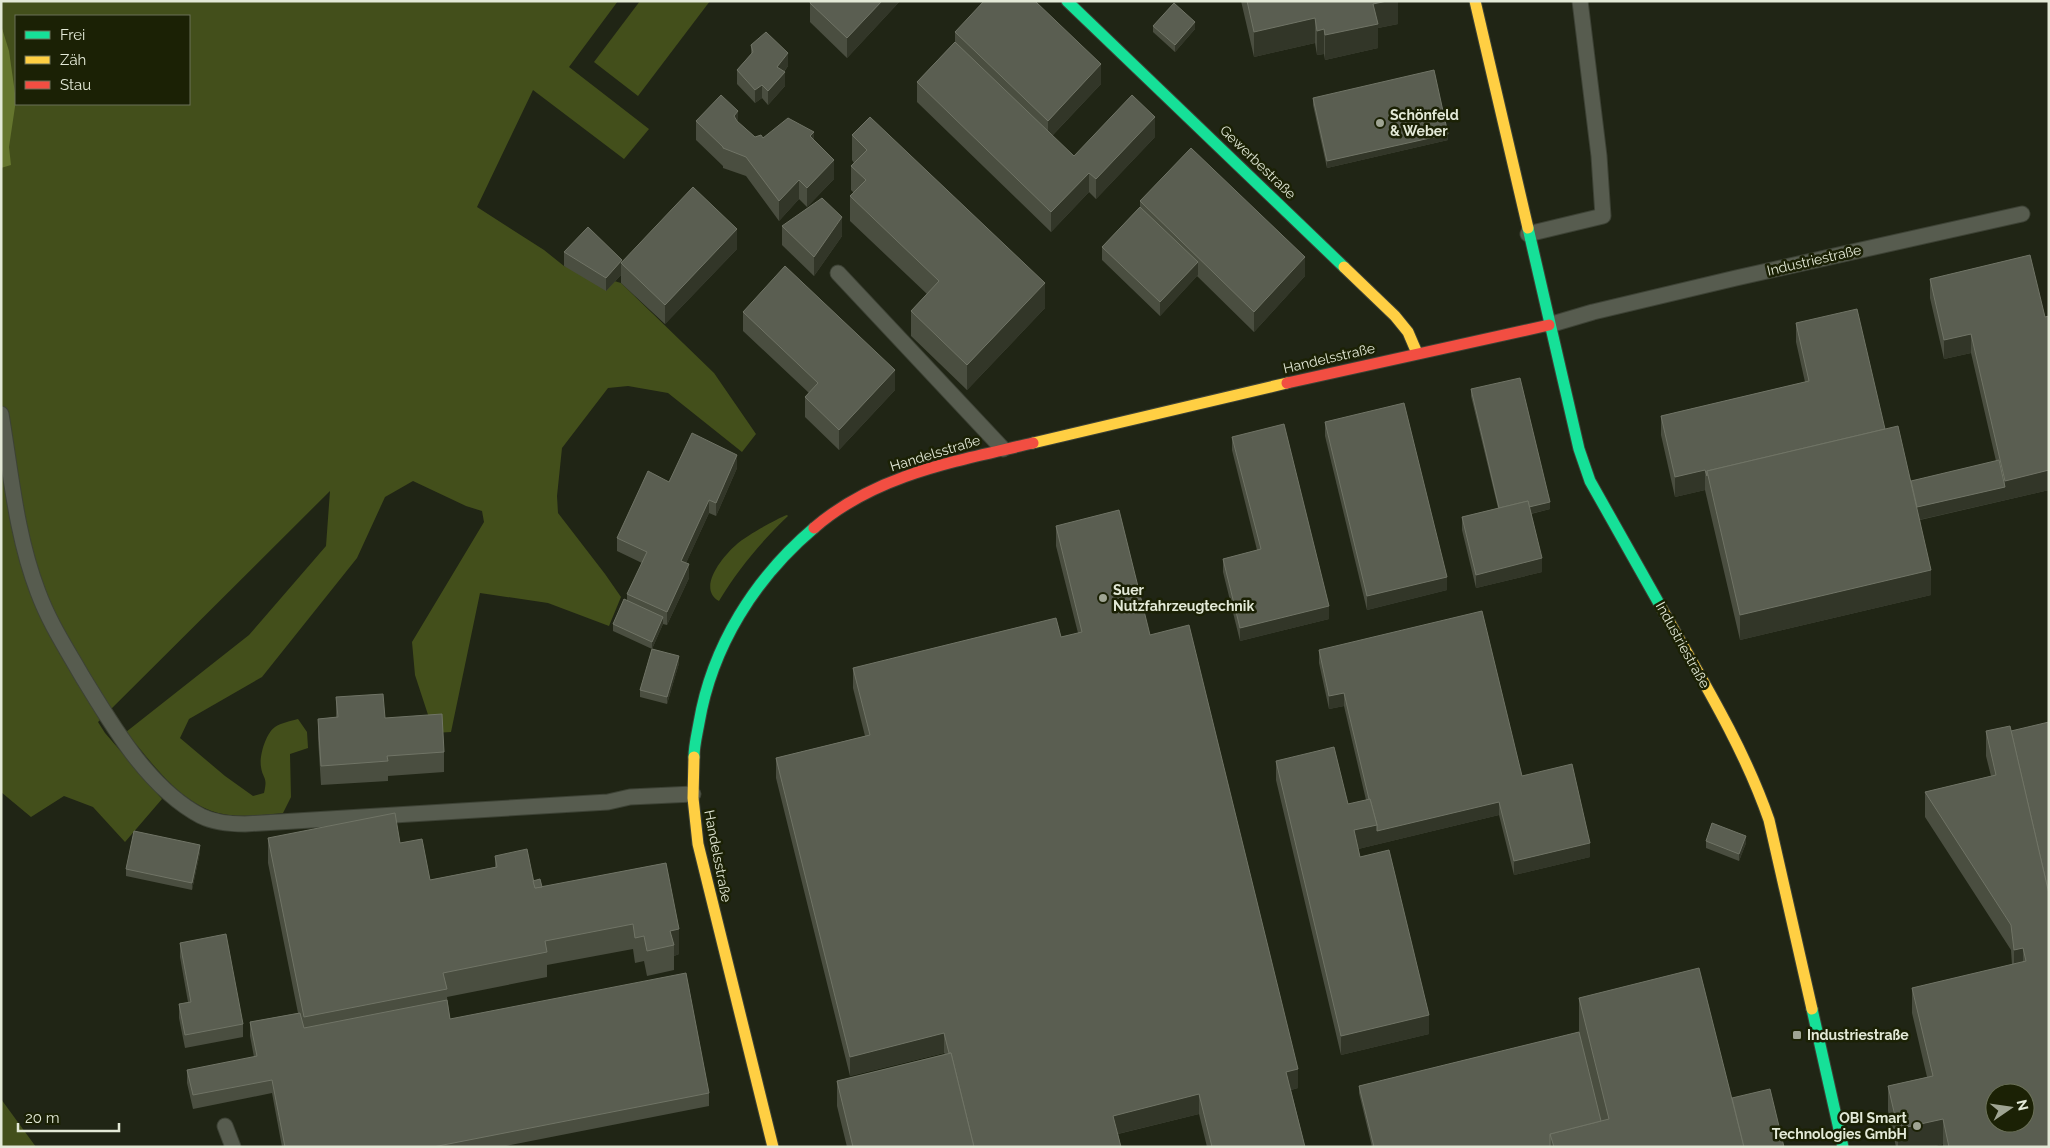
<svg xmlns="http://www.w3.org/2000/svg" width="2050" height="1148" font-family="Raleway,sans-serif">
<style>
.green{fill:#434f1b;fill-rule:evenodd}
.water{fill:#65762e}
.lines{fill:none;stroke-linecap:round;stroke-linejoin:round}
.lane-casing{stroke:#3d4235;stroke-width:17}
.fast-casing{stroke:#3d4235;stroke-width:13}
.slow-casing{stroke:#3d4235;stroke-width:13}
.jam-casing{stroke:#3d4235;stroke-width:13}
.lane{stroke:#575c4f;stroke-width:15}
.fast{stroke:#16e098;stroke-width:11}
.slow{stroke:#ffcf43;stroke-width:11}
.jam{stroke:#f24e42;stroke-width:11}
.wall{fill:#4a4e40}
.shaded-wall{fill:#323628}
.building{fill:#5a5e51;stroke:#707466;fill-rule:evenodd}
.poi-dot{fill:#9fa493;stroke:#1b2105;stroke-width:2}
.labels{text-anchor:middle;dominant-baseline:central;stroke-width:5;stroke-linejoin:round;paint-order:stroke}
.poi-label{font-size:14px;font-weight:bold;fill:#e3e9d7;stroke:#1b2105;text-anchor:start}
.street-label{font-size:14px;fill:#e3e9d7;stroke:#1b2105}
</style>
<rect width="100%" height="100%" fill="#202515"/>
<!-- green -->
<g class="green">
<path d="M 1,1 L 618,1 L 569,67 L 649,129 L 624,159 L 533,90 L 477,207 L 544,250 L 564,266 L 621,283 L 714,373 L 756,434 L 742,452 L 668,393 L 628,386 L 608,388 L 562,448 L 557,496 L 558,513 L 605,574 L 621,597 L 609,626 L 548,603 L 480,593 L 451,732 L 434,733 L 415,675 L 412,642 L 484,522 L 482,511 L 466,506 L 413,481 L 385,497 L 357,558 L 262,677 L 189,719 L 180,738 L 225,776 L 253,796 L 264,793 C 268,776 263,780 261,767 C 259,756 266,733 275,727 C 281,723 291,721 298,719 L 307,732 L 308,748 L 290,754 L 291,797 L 283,813 C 265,815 247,817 229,815 C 184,810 153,764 126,732 L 249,635 L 326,546 L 330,491 L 98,722 L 105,733 L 162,799 L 125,842 L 93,807 L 64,796 L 31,817 L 1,792 ZM 16,16 L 189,16 L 189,104 L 16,104 Z"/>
<path d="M 640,1 L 710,1 L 638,96 L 594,62 Z"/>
<path d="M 787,515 L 788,516 C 761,542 738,569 719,601 C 696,588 724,555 737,544 C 746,536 776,519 787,515 Z"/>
<path d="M 1,1099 L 36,1147 L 1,1147 Z"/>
</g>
<!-- water -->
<path class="water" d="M 1,25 L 9,51 L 16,100 L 9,147 L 11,165 L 1,168 Z"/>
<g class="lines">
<!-- lane casing -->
<g class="lane-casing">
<g id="lane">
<path d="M 1528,234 L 1603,216 L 1599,156 L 1580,1"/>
<path d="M 838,273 L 1003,449"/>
<path d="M 1549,325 L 1593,312 L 1736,278 L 2022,214"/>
<path d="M 1,414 C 11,473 16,535 38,592 C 49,622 66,648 82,676 C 112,725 148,788 201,816 C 215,823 230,824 245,824 L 608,802 L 630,797 L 693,794"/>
<path d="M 225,1126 L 233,1147"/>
</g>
</g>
<!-- fast casing -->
<g class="fast-casing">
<g id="fast">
<path d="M 1067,1 L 1344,267"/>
<path d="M 1528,228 L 1579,449 L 1590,481 L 1661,607"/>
<path d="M 694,757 C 694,746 697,734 699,723 C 712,646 755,578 814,528"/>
<path d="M 1812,1009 L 1843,1147"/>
</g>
</g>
<!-- slow casing -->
<g class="slow-casing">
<g id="slow">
<path d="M 1475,1 L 1528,228"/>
<path d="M 1344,267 L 1395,316 L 1408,332 L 1417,353"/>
<path d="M 1033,443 L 1287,383"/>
<path d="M 1661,607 C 1700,676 1743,745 1769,820 L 1812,1009"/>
<path d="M 694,757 L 693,798 L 698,844 L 773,1147"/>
</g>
</g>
<!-- jam casing -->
<g class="jam-casing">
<g id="jam">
<path d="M 1287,383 L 1549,325"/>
<path d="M 814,528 C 876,474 957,461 1033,443"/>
</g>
</g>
<!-- lane -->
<use href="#lane" class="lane"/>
<!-- fast -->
<use href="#fast" class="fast"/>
<!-- slow -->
<use href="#slow" class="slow"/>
<!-- jam -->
<use href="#jam" class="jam"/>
</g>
<!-- wall -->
<g class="wall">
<path d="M 900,1 L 847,58 L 810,22 L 810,3 Z"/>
<path d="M 1241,1 L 1398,1 L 1398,24 L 1378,28 L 1378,48 L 1325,60 L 1324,54 L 1317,55 L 1315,43 L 1254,57 Z"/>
<path d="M 1153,26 L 1195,29 L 1175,52 L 1153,32 Z"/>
<path d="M 955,32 L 1101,84 L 1052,136 L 1074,156 L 1155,137 L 1096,199 L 1089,192 L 1051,232 L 917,102 L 917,82 L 955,42 Z"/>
<path d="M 751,45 L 788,66 L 784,72 L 785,86 L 768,105 L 762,98 L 755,103 L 737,84 L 737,70 L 751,54 Z"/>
<path d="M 1313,98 L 1448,140 L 1327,168 L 1313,105 Z"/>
<path d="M 696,121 L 738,122 L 755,137 L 814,140 L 834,179 L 807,207 L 799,199 L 779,221 L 746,176 L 723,168 L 723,166 L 696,140 Z"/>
<path d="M 852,135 L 1045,308 L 967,390 L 911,336 L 911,311 L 927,294 L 850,221 L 850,196 L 854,193 L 851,190 L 851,166 L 854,163 L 852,160 Z"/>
<path d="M 1140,201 L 1305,276 L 1254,332 L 1197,276 L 1160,316 L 1102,260 L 1102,247 L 1140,207 Z"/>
<path d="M 782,226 L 842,236 L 814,276 L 782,245 Z"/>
<path d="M 737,249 L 665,324 L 621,283 L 621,275 L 606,291 L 564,266 L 564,252 L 622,262 Z"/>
<path d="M 2030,255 L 2049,490 L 1920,520 L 1931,595 L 1740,640 L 1705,490 L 1675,497 L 1661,435 L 1661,416 L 1805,382 L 1796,342 L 1796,323 L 1885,429 L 1911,481 L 1996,461 L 1971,353 L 1944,359 L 1930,298 L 1930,279 Z"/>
<path d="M 743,312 L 895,390 L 839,450 L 805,417 L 805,397 L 809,393 L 743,331 Z"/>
<path d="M 1471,389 L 1550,509 L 1531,514 L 1542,572 L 1476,588 L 1462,530 L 1462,517 L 1498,508 L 1471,396 Z"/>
<path d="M 1325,422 L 1447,590 L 1367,610 L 1325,436 Z"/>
<path d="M 1232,437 L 1329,619 L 1240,641 L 1223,572 L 1223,559 L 1257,550 L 1232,450 Z"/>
<path d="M 737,468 L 716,516 L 709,513 L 686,563 L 689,578 L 667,625 L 663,624 L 652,649 L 613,631 L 613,624 L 627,600 L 627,594 L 642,563 L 617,551 L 617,538 L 669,482 Z"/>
<path d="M 1056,526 L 1150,635 L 1298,1088 L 1291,1090 L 1305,1147 L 1207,1147 L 1199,1114 L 1118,1134 L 1121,1147 L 847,1147 L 837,1106 L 837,1081 L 945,1054 L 944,1053 L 850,1076 L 776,778 L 776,758 L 865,736 L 853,688 L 853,668 L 1061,637 L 1078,633 L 1056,546 Z"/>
<path d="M 1319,650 L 1522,776 L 1590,857 L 1514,875 L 1499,815 L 1358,849 L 1360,857 L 1429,1034 L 1341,1055 L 1276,780 L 1276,761 L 1348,804 L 1366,800 L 1344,706 L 1329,709 L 1319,663 Z"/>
<path d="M 679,663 L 667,704 L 640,697 L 640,690 Z"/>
<path d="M 336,697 L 385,718 L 444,752 L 444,772 L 388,776 L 388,781 L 321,785 L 318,738 L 318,719 L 336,717 Z"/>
<path d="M 1986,731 L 2011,731 L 2049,1147 L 1943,1147 L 1943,1144 L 1930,1147 L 1896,1147 L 1888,1111 L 1888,1086 L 1927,1077 L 1912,1013 L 1912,988 L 2012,965 L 2011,950 L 1925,817 L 1925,792 L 1991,776 L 1986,756 Z"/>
<path d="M 268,838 L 430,880 L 495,867 L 495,856 L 542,887 L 666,863 L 679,954 L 674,956 L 674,970 L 647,976 L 644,961 L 635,963 L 633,949 L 547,965 L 547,977 L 447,997 L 450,1019 L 709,1093 L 709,1106 L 501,1147 L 282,1147 L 272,1093 L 193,1109 L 187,1083 L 187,1070 L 254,1057 L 250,1036 L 250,1022 L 298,1013 L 268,863 Z"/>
<path d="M 1706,841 L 1746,843 L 1739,861 L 1706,848 Z"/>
<path d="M 200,852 L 192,890 L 126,876 L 126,869 Z"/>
<path d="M 180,943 L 243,1024 L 243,1037 L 185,1048 L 179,1018 L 179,1004 L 188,1002 L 180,957 Z"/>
<path d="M 1579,998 L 1732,1098 L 1784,1147 L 1372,1147 L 1359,1093 L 1359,1086 L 1579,1032 Z"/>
</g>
<!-- shaded-wall -->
<g class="shaded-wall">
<path d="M 882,1 L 900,1 L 847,58 L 847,38 Z"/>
<path d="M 1387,1 L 1398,1 L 1398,24 L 1378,28 L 1378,48 L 1325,60 L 1325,35 L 1373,4 Z"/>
<path d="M 1315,18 L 1315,43 L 1254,57 L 1254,32 Z"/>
<path d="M 1195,22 L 1195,29 L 1175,52 L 1175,45 Z"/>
<path d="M 1324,29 L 1324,54 L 1317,55 L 1317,31 Z"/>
<path d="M 788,53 L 788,66 L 777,80 L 777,67 Z"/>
<path d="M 1101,64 L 1101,84 L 1048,140 L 1048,121 Z"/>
<path d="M 785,72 L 785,86 L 768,105 L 768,91 Z"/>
<path d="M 762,85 L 762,98 L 755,103 L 755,90 Z"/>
<path d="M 738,111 L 738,131 L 734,116 Z"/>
<path d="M 1155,117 L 1155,137 L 1096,199 L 1096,179 Z"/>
<path d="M 814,132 L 814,152 L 810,136 Z"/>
<path d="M 1448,134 L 1448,140 L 1327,168 L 1327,161 Z"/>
<path d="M 834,160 L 834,179 L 807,207 L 807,188 Z"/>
<path d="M 1089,173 L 1089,192 L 1051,232 L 1051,212 Z"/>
<path d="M 799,180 L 799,199 L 779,221 L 779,201 Z"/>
<path d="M 842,217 L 842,236 L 814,276 L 814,257 Z"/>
<path d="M 737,229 L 737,249 L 665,324 L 665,305 Z"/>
<path d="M 1305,257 L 1305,276 L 1254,332 L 1254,312 Z"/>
<path d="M 622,260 L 622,265 L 621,263 L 621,275 L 606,291 L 606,278 Z"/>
<path d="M 1198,262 L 1198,275 L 1160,316 L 1160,302 Z"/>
<path d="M 1045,283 L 1045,308 L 967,390 L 967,365 Z"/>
<path d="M 1971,334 L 1971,353 L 1944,359 L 1944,340 Z"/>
<path d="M 895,370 L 895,390 L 839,450 L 839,430 Z"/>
<path d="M 737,455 L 737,468 L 716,516 L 716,503 Z"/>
<path d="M 1705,470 L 1705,490 L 1675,497 L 1675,477 Z"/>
<path d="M 2049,470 L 2049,490 L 1914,521 L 1914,508 L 2005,487 L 2005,481 Z"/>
<path d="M 709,500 L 709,513 L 681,574 L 681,561 Z"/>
<path d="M 1550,502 L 1550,509 L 1501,521 L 1501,514 Z"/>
<path d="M 1542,558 L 1542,572 L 1476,588 L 1476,575 Z"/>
<path d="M 689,564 L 689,578 L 667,625 L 667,612 Z"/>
<path d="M 1931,570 L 1931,595 L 1740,640 L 1740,615 Z"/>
<path d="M 1447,577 L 1447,590 L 1367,610 L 1367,596 Z"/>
<path d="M 1329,606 L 1329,619 L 1240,641 L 1240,628 Z"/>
<path d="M 663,617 L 663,624 L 652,649 L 652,642 Z"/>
<path d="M 679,656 L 679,663 L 667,704 L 667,697 Z"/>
<path d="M 1344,693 L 1344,706 L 1329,709 L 1329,696 Z"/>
<path d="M 1499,802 L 1499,815 L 1354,850 L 1354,830 L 1377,825 Z"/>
<path d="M 1746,836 L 1746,843 L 1739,861 L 1739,854 Z"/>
<path d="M 1590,843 L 1590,857 L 1514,875 L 1514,861 Z"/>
<path d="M 200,845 L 200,852 L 192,890 L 192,883 Z"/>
<path d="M 679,929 L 679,954 L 674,956 L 674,945 L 670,931 Z"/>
<path d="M 2023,948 L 2023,973 L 2014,975 L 2014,950 Z"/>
<path d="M 1429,1015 L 1429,1034 L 1341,1055 L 1341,1036 Z"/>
<path d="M 944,1033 L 944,1053 L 850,1076 L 850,1057 Z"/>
<path d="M 1298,1069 L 1298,1088 L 1286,1091 L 1286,1072 Z"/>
<path d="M 1199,1094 L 1199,1114 L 1113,1135 L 1113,1116 Z"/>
<path d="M 1943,1119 L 1943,1144 L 1930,1147 L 1898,1147 L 1898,1129 Z"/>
</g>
<!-- building -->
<g class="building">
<path d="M 811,1 L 882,1 L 847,38 L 810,3 Z"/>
<path d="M 984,1 L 1035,1 L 1101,64 L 1048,121 L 955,32 Z"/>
<path d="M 1247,1 L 1387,1 L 1373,4 L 1378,24 L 1325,35 L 1324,29 L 1317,31 L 1315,18 L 1254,32 Z"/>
<path d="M 1174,3 L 1195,22 L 1175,45 L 1153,26 Z"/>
<path d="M 766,32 L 788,53 L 777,67 L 785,72 L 768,91 L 762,85 L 755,90 L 737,70 L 753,52 L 751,45 Z"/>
<path d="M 955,42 L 1074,156 L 1132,95 L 1155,117 L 1096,179 L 1089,173 L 1051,212 L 917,82 Z"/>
<path d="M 1434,70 L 1448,134 L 1327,161 L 1313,98 Z"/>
<path d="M 721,95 L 738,111 L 734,116 L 737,121 L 755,137 L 761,135 L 763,138 L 788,118 L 814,132 L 810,136 L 834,160 L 807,188 L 799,180 L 779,201 L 746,157 L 723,148 L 723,147 L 696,121 Z"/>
<path d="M 870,117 L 1045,283 L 967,365 L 911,311 L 939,281 L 850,196 L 866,180 L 851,166 L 867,150 L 852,135 Z"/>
<path d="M 1191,148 L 1305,257 L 1254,312 L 1140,201 Z"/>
<path d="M 693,187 L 737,229 L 665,305 L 621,263 Z"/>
<path d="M 822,198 L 842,217 L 814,257 L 782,226 Z"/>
<path d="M 1140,207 L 1198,262 L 1160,302 L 1102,247 Z"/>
<path d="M 588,227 L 622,260 L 606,278 L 564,252 Z"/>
<path d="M 2030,255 L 2045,317 L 2049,316 L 2049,470 L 2005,481 L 1971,334 L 1944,340 L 1930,279 Z"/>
<path d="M 785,266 L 895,370 L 839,430 L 805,397 L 818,383 L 743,312 Z"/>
<path d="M 1857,309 L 1885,429 L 1707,471 L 1707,476 L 1705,470 L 1675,477 L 1661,416 L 1809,381 L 1796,323 Z"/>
<path d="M 1520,378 L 1550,502 L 1529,507 L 1528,501 L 1499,508 L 1471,389 Z"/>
<path d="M 1404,403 L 1447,577 L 1367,596 L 1325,422 Z"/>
<path d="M 1284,424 L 1329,606 L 1240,628 L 1223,559 L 1261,549 L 1232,437 Z"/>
<path d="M 1898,426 L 1931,570 L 1740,615 L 1707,471 Z"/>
<path d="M 692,433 L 737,455 L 716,503 L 709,500 L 681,561 L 689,564 L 667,612 L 627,594 L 647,552 L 617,538 L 648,471 L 669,482 Z"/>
<path d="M 1999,460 L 2005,487 L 1917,507 L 1911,481 Z"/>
<path d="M 1528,501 L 1542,558 L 1476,575 L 1462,517 Z"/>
<path d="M 1119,510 L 1150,635 L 1189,625 L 1298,1069 L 1286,1072 L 1305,1147 L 1212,1147 L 1199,1094 L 1113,1116 L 1121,1147 L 974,1147 L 951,1053 L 949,1053 L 944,1033 L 850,1057 L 776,758 L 870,735 L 853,668 L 1056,618 L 1061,637 L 1082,632 L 1056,526 Z"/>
<path d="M 624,599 L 663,617 L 652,642 L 613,624 Z"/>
<path d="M 1482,611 L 1522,776 L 1572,764 L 1590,843 L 1514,861 L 1499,802 L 1377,831 L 1377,825 L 1370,799 L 1369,799 L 1344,693 L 1329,696 L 1319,650 Z"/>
<path d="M 652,649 L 679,656 L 667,697 L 640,690 Z"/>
<path d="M 383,694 L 385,718 L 442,714 L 444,752 L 387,756 L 388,761 L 321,766 L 318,719 L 338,717 L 336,697 Z"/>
<path d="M 2049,722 L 2049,894 L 2011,731 Z"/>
<path d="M 2010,726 L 2049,894 L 2049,1147 L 1949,1147 L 1943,1119 L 1898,1129 L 1888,1086 L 1933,1076 L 1912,988 L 2026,961 L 2023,948 L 2014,950 L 2011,925 L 1925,792 L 1996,775 L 1986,731 ZM 1995,1093 L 2025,1093 L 2025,1123 L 1995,1123 Z"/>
<path d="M 1334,747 L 1348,804 L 1370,799 L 1377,825 L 1354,830 L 1360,857 L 1389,850 L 1429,1015 L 1341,1036 L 1276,761 Z"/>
<path d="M 395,813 L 400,843 L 422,839 L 430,880 L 497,867 L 495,856 L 527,849 L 535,888 L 666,863 L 679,929 L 670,931 L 674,945 L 647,951 L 644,936 L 635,938 L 633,924 L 545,941 L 547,952 L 443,973 L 447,989 L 304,1017 L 268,838 Z"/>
<path d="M 1712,823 L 1746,836 L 1739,854 L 1706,841 Z"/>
<path d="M 134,831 L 200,845 L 192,883 L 126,869 Z"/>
<path d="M 540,879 L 542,887 L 535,888 L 533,881 Z"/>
<path d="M 226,934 L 243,1024 L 185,1035 L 179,1004 L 191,1002 L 180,943 Z"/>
<path d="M 1699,968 L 1744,1147 L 1554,1147 L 1550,1134 L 1609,1119 L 1579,998 Z"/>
<path d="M 686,973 L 709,1093 L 433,1147 L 285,1147 L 272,1080 L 193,1095 L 187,1070 L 257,1056 L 250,1022 L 300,1013 L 304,1028 L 447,1000 L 450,1019 Z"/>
<path d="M 1579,1032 L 1601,1121 L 1550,1134 L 1550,1147 L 1374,1147 L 1359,1086 Z"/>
<path d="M 951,1053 L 974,1147 L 853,1147 L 837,1081 Z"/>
<path d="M 1770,1089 L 1784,1147 L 1744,1147 L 1732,1098 Z"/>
</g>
<!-- markers -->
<g class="poi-dot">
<circle cx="1380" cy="123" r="5"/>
<circle cx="1103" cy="598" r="5"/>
<rect x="1792" y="1030" width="10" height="10" rx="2.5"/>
<circle cx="1917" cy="1126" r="5"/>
</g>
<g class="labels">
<!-- poi labels -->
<g class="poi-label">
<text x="1390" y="115">Schönfeld<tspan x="1390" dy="16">&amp; Weber</tspan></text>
<text x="1113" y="590">Suer<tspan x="1113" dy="16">Nutzfahrzeugtechnik</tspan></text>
<text x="1807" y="1035">Industriestraße</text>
<text x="1907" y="1118" text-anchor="end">OBI Smart<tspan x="1907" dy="16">Technologies GmbH</tspan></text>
</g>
<!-- street labels -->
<g class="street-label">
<text transform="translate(1258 162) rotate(44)">Gewerbestraße</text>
<text transform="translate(1814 260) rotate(-13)">Industriestraße</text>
<text transform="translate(1329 358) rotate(-13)">Handelsstraße</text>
<text transform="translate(935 453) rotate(-17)">Handelsstraße</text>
<text transform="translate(1683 645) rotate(61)">Industriestraße</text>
<text transform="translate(718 856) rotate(79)">Handelsstraße</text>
</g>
</g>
<!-- border -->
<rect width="2050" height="1148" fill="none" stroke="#e3e9d7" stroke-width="5"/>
<!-- legend -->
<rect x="15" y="15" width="175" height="90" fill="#1b2105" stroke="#6b7159"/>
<rect x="25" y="31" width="25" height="8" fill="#16e098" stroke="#6b7159"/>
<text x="60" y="40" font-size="15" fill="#e3e9d7">Frei</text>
<rect x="25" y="56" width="25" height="8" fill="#ffcf43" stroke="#6b7159"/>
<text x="60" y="65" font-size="15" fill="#e3e9d7">Zäh</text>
<rect x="25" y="81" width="25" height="8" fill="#f24e42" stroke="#6b7159"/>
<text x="60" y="90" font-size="15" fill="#e3e9d7">Stau</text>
<!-- north arrow -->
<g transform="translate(2010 1108) rotate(77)"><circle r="24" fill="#1b2105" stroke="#6b7159"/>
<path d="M0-4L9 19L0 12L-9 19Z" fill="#9fa493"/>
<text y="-8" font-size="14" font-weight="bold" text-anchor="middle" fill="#e3e9d7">N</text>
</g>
<!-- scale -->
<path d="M18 1123v8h101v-8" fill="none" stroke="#e3e9d7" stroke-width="2.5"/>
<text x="25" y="1123" font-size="15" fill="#e3e9d7" stroke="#1b2105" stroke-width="4" paint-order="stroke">20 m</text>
</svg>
